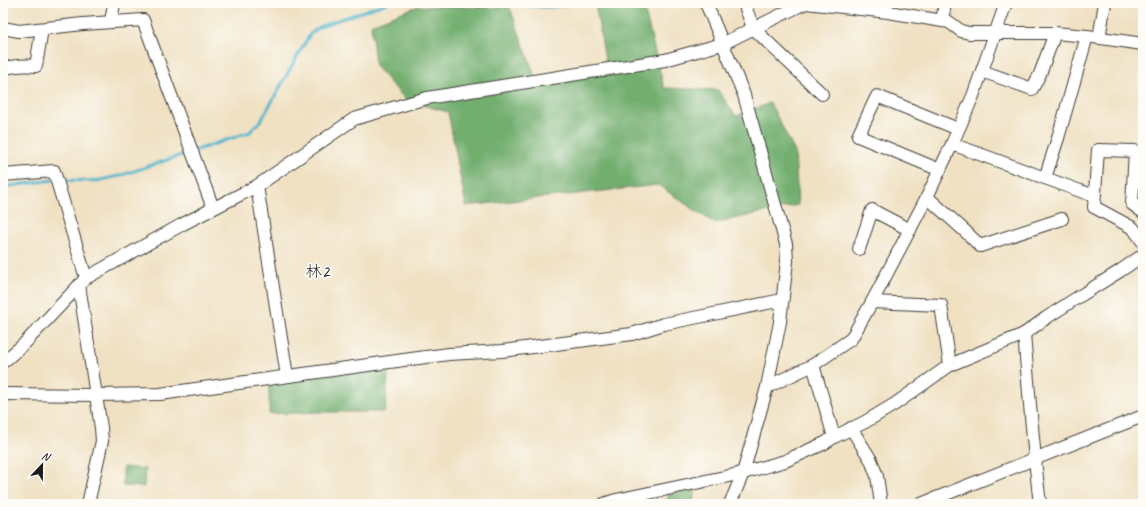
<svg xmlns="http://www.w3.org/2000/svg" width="1146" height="507" font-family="Caveat,'Klee One',sans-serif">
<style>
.forest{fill:#72ae6e;stroke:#476545}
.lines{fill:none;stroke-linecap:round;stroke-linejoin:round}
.stream{stroke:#4eb5cc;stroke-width:3}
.minor-casing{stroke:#3c3a35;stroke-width:14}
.minor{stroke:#fff;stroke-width:12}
.labels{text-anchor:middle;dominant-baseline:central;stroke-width:3.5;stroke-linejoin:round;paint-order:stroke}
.neighbourhood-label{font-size:17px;fill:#1c1c1c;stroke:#fdfcf7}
</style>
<rect width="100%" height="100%" fill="#fdfcf7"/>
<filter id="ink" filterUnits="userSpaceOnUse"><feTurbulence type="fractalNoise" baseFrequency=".025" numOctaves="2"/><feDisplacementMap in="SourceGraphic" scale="8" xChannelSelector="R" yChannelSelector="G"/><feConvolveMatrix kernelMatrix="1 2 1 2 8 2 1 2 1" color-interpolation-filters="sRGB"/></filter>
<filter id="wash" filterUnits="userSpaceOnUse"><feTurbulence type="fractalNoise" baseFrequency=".012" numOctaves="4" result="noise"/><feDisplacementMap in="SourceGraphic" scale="16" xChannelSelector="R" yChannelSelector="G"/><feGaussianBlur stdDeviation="0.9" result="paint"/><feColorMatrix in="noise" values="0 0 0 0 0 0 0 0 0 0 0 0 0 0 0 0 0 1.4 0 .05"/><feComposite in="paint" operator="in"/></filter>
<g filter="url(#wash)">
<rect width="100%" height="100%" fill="#f0e1c3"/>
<!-- forest -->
<g class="forest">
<path d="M 595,3 L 643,3 L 664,88 L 718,90 L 736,116 L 770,103 L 795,152 L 798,205 L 714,223 L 658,185 L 466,206 L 448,112 L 407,101 L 375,66 L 371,24 L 418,6 L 510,8 L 536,79 L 607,71 Z"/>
<path d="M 389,366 L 385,412 L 320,412 L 269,414 L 269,383 Z"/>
<path d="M 123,467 L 145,469 L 144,487 L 123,486 Z"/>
<path d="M 697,487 L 692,504 L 666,504 L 669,493 Z"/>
</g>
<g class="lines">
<!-- stream -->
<g class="stream">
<path d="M 505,3 C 529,5 548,11 572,3"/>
<path d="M 194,151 L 250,132 L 262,119 L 310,34 L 321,26 L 387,3"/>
<path d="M 60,180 L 96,181 L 119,176 L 188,153"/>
<path d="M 3,187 L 53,180"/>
</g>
</g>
</g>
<g filter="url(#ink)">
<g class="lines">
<!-- minor casing -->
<g class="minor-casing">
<g id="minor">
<path d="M 706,3 L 744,95 L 763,162 L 786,244 L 787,261 L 780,322 L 767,387 L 743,473 L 730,504"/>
<path d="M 744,3 L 753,28 L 822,94"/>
<path d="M 942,21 L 945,3"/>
<path d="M 111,22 L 114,3"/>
<path d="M 3,28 L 19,31 L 83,24 L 143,20 L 213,208"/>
<path d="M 1099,38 L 1105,3"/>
<path d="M 3,69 C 15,65 24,65 36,66 L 42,29"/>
<path d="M 982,71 L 1032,89 L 1040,74 L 1055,33"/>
<path d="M 952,144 L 1094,196"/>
<path d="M 940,170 L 858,136 L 877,96 L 958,129"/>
<path d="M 3,175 L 54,171 L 86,278"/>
<path d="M 1045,178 L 1058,138 L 1087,36"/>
<path d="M 257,186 L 287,376"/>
<path d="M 927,197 L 966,232 L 980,246 L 1062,219"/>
<path d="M 1143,212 L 1132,204 L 1135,151 L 1098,150 L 1094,207 L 1133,228 L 1143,242"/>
<path d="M 859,249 L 872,210 L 910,230"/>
<path d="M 79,285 L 101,428 L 102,441 L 88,504"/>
<path d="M 872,302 L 941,305 L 950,365"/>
<path d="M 1024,334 C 1029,391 1033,448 1040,504"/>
<path d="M 3,362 L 23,345 L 86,278 L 183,224 L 257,186 L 354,119 L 427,98 L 665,60 L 722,44 L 799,6 L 806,3 L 888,12 L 949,22 L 961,31 L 969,33 L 1055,33 L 1087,36 L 1143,44"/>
<path d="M 813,365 L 834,437"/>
<path d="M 767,387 L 813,365 L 851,339 L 872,302 L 927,197 L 952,144 L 973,96 L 1006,3"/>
<path d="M 3,394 L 96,395 L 160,394 L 411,359 L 449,354 L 502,351 L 632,334 L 664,324 L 782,300"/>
<path d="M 851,428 L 871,460 L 877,476 L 881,504"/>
<path d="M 604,504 L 616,500 L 743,473 L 785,461 L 825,443 L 834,437 L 865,422 L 895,404 L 950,365 L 1024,334 L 1046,318 L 1072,301 L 1120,271 L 1143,255"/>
<path d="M 921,504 L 1143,416"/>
</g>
</g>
<!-- minor -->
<use href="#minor" class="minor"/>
</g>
</g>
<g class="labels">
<!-- neighbourhood labels -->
<g class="neighbourhood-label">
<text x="317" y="271">林2</text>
</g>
</g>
<!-- margin -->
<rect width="1146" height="507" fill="none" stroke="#fdfcf7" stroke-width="16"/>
<!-- north arrow -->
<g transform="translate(42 465) rotate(22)" stroke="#fdfcf7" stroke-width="3" paint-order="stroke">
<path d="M0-3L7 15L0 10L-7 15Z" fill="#1c1c1c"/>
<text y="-6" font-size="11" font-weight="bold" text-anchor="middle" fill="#1c1c1c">N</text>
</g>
</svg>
